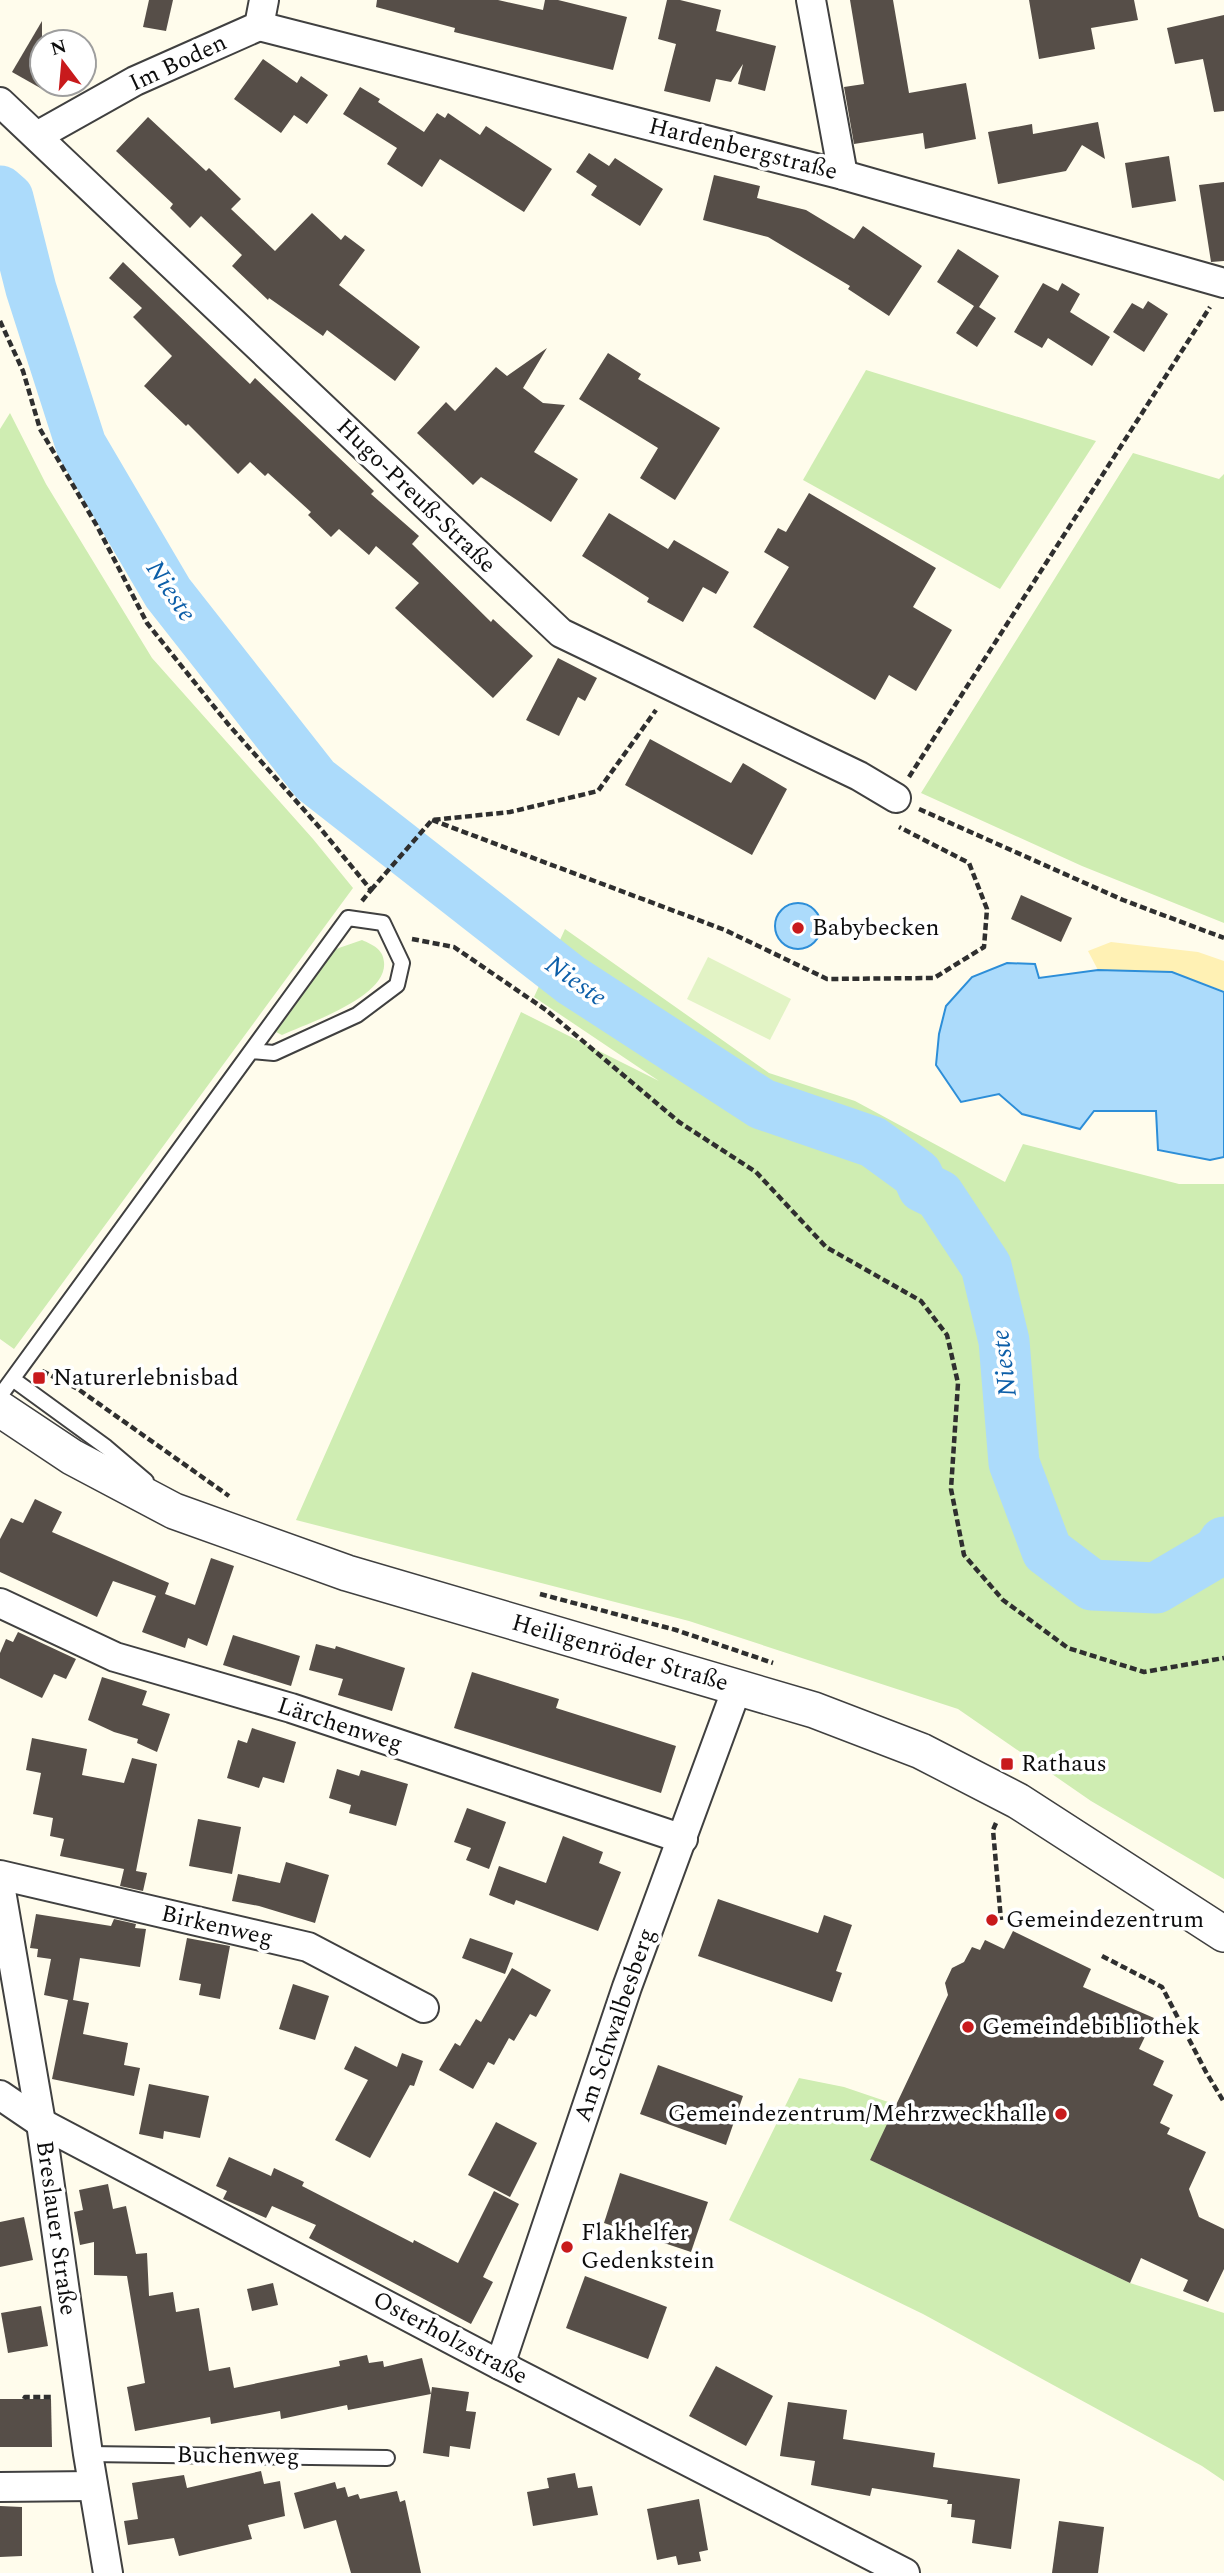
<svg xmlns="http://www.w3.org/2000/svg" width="1224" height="2573" font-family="Spectral,serif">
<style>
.green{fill:#cfedb2}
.sand{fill:#fff1b4}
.pitch{fill:#e2f3c5}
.water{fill:#acdbfb;stroke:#2d8ed8;stroke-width:2}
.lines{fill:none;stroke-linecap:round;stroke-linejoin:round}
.river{stroke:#acdbfb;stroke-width:51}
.building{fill:#564e48}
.service-casing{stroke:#404040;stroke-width:18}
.minor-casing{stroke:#404040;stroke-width:32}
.tertiary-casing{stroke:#404040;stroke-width:38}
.path{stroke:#2f2f2f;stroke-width:4.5;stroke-dasharray:7 3.5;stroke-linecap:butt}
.service{stroke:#fff;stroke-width:14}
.minor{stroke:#fff;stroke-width:28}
.tertiary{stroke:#fff;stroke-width:35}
.poi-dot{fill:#c81a1c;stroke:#fff;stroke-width:2.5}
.labels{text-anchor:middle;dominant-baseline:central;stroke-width:7;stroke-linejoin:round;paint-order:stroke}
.street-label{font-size:24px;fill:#0d0d0d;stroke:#fff}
.poi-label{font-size:24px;fill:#0d0d0d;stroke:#fff;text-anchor:start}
.water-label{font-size:26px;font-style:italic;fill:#0c5ea8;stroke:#fff}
</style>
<rect width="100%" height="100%" fill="#fffcec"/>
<!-- green -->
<g class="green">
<path d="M 866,370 L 1096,441 L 1000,589 L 803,480 Z"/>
<path d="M 10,413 L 46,484 L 152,658 L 313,839 L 353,888 L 14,1349 L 0,1339 L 0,429 Z"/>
<path d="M 1133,453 L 1219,479 L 1224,474 L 1224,923 L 1082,866 L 921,793 Z"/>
<path d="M 565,929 L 769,1073 L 855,1101 L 1005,1182 L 1023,1144 L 1179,1184 L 1224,1184 L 1224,1879 L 1091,1801 L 958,1709 L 689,1621 L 296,1520 L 521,1012 L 659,1081 L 534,997 Z"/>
<path d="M 362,940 C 373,945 383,949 384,962 C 388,997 308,1023 282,1035 L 276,1032 L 336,949 Z"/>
<path d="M 799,2078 L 844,2087 L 897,2105 L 870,2160 L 1130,2283 L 1224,2313 L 1224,2481 L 1202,2466 L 923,2314 L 729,2220 Z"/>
</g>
<!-- sand -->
<path class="sand" d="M 1111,942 L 1198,952 L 1224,961 L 1224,991 L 1172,972 L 1098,970 L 1088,951 Z"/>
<!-- pitch -->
<path class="pitch" d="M 708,957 L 791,999 L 770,1040 L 687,999 Z"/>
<!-- water -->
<g class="water">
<circle cx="798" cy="926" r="23"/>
<path d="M 1007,963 L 1035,964 L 1039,978 L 1098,970 L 1172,972 L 1224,992 L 1224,1157 L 1210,1160 L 1158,1150 L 1156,1111 L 1094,1111 L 1080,1129 L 1022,1114 L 999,1094 L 961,1102 L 936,1065 L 939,1034 L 946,1006 L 972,977 Z"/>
</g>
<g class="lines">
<!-- river -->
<path class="river" d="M 0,191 L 8,198 L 31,289 L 81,445 L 168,593 L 315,780 L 571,980 L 762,1104 L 873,1142 L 917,1174 L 923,1187 L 939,1195 L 986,1266 L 1004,1341 L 1014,1463 L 1047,1551 L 1092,1585 L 1156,1588 L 1217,1552 L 1224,1542"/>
</g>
<!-- building -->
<g class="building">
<path d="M 149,0 L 173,0 L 166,31 L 143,27 Z"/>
<path d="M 377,0 L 498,0 L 543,10 L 545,0 L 558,0 L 627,17 L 613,70 L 454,32 L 455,28 L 376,7 Z"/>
<path d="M 667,0 L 680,0 L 721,10 L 716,31 L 776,46 L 765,91 L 738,84 L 743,64 L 731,82 L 716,79 L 710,102 L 664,91 L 676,44 L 658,39 Z"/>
<path d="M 850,0 L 893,0 L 909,93 L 966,83 L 976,139 L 925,149 L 923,133 L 854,144 L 844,87 L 864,84 Z"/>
<path d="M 1029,0 L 1134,0 L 1138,20 L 1091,28 L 1095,49 L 1039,59 Z"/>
<path d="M 1224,15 L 1224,111 L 1214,112 L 1203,59 L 1175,64 L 1167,28 Z"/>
<path d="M 42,21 L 42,89 L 12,72 Z"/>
<path d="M 263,59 L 297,83 L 301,76 L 328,95 L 307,124 L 294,115 L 281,133 L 234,99 Z"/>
<path d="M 360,87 L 380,99 L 378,102 L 424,132 L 437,113 L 445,118 L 448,113 L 480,135 L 486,126 L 552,169 L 524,212 L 440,159 L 422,187 L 387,164 L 397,148 L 343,114 Z"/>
<path d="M 148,117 L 206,171 L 209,168 L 241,199 L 231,209 L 275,251 L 312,213 L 341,240 L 345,235 L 365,250 L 339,285 L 420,347 L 395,381 L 327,330 L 323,336 L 269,298 L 268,300 L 232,266 L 242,255 L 201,216 L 190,228 L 170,208 L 173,204 L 116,151 Z"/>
<path d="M 1098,122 L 1105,159 L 1082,145 L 1066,171 L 998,184 L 988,132 L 1032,124 L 1033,134 Z"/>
<path d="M 589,153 L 609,166 L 615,158 L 663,189 L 640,226 L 591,195 L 597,186 L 576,172 Z"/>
<path d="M 1169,156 L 1176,201 L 1132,208 L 1125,163 Z"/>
<path d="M 714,175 L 760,186 L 757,198 L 806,210 L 854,239 L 863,226 L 922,266 L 889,316 L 848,289 L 850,286 L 768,237 L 703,220 Z"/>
<path d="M 1224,182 L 1224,261 L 1211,262 L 1199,185 Z"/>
<path d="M 958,249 L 999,276 L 979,307 L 996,318 L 977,347 L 956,333 L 974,306 L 937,282 Z"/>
<path d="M 123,262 L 250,384 L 255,378 L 374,491 L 371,494 L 419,536 L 412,544 L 491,622 L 493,619 L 533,656 L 493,698 L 395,608 L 419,583 L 376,546 L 369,555 L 339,529 L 331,537 L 308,515 L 311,512 L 268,473 L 265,476 L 250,462 L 238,474 L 188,424 L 186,426 L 144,386 L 172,356 L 133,317 L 142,308 L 109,278 Z"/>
<path d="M 1043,283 L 1058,291 L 1062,283 L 1080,294 L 1070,312 L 1110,337 L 1092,366 L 1048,338 L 1042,348 L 1014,332 Z"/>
<path d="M 1148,301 L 1168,314 L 1144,352 L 1113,332 L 1132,303 L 1143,309 Z"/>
<path d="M 547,348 L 523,388 L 543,403 L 565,405 L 534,452 L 578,479 L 551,522 L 481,477 L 473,485 L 417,433 L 446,402 L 455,411 L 496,367 L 507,376 Z"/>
<path d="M 608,353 L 641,374 L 638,379 L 720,428 L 675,500 L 640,478 L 658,448 L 579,399 Z"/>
<path d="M 809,493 L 936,568 L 913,607 L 952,630 L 916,691 L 889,675 L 875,700 L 753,627 L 789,567 L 764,552 L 778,528 L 786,532 Z"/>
<path d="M 609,513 L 668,549 L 674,540 L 729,572 L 716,594 L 703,587 L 683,622 L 647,602 L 649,598 L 582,556 Z"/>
<path d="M 558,658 L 597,678 L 585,701 L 578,697 L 559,736 L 526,720 Z"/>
<path d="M 650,739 L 731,783 L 743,763 L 787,789 L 752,855 L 625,785 Z"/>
<path d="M 1021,895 L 1072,918 L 1061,942 L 1011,919 Z"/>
<path d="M 35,1499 L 62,1512 L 52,1532 L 169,1583 L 165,1594 L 195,1605 L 211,1558 L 234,1566 L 207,1646 L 188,1638 L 185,1648 L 142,1632 L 156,1596 L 113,1581 L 97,1617 L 0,1572 L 0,1539 L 11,1518 L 23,1523 Z"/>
<path d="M 18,1632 L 76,1659 L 66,1679 L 54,1674 L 42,1698 L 0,1678 L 0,1653 L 6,1639 L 13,1642 Z"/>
<path d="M 233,1635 L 300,1656 L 291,1686 L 223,1665 Z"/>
<path d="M 316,1644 L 335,1649 L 336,1646 L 405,1668 L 392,1711 L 338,1695 L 343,1679 L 309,1670 Z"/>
<path d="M 472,1672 L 559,1699 L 556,1708 L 676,1746 L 661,1793 L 454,1728 Z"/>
<path d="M 102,1677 L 147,1691 L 142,1705 L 170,1714 L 157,1752 L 137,1743 L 138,1739 L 114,1732 L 88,1720 Z"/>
<path d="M 252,1728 L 296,1742 L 284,1783 L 263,1777 L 259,1788 L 227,1778 L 238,1740 L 247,1743 Z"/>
<path d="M 32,1738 L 87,1749 L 82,1775 L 124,1783 L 132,1758 L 157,1764 L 136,1871 L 147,1873 L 143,1891 L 120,1886 L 124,1869 L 60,1856 L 64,1839 L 50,1836 L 53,1818 L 33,1814 L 41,1773 L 26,1770 Z"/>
<path d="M 337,1769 L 359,1776 L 361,1770 L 408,1784 L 396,1826 L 349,1813 L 351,1805 L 329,1798 Z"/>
<path d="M 467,1808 L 506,1822 L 489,1869 L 466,1860 L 471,1848 L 454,1842 Z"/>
<path d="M 198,1819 L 241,1827 L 232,1874 L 189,1866 Z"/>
<path d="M 563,1836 L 603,1852 L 599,1863 L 621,1872 L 598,1931 L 516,1900 L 514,1905 L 489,1895 L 499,1866 L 546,1883 Z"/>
<path d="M 286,1862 L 329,1875 L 315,1923 L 259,1906 L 232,1901 L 238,1874 L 280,1883 Z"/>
<path d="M 718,1899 L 818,1933 L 824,1915 L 852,1925 L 836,1971 L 842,1973 L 832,2002 L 698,1956 Z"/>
<path d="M 36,1914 L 111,1926 L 114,1919 L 136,1924 L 135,1928 L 146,1929 L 140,1967 L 80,1958 L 73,2000 L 89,2003 L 83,2034 L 128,2043 L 124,2065 L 140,2068 L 134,2096 L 52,2079 L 68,2000 L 44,1995 L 51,1959 L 37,1957 L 38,1949 L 30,1948 Z"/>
<path d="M 1013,1931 L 1091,1969 L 1083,1987 L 1154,2018 L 1139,2049 L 1164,2061 L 1153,2085 L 1173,2095 L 1160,2123 L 1170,2128 L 1167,2134 L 1206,2152 L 1189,2189 L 1199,2217 L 1224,2229 L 1224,2269 L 1208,2302 L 1183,2291 L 1188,2280 L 1141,2258 L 1130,2283 L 870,2160 L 948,1995 L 945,1983 L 952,1968 L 964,1962 L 972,1947 L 980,1950 L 985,1940 L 1004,1949 Z"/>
<path d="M 187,1938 L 230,1946 L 220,1999 L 199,1995 L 201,1984 L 179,1980 Z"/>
<path d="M 470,1938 L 513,1953 L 505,1974 L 462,1958 Z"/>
<path d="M 512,1968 L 551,1990 L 536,2017 L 530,2014 L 514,2041 L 509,2038 L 494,2065 L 488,2062 L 473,2089 L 439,2070 L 455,2043 L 460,2046 L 476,2019 L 481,2022 Z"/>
<path d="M 293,1984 L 329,1996 L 315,2040 L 279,2029 Z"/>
<path d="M 355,2046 L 397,2067 L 402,2053 L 423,2061 L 414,2086 L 410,2085 L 370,2158 L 335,2140 L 368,2080 L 344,2069 Z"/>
<path d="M 658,2065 L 743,2096 L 726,2145 L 640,2114 Z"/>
<path d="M 149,2084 L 209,2096 L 200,2138 L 164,2131 L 163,2139 L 139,2134 Z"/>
<path d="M 496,2122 L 537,2143 L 510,2197 L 468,2175 Z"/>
<path d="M 229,2157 L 271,2176 L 274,2168 L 304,2182 L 302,2186 L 413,2243 L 414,2240 L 458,2263 L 494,2191 L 519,2204 L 483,2277 L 493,2282 L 471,2324 L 309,2238 L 316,2225 L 272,2206 L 266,2218 L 223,2199 L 227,2191 L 216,2186 Z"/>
<path d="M 620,2173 L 708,2202 L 691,2252 L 604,2223 Z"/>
<path d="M 108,2184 L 113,2209 L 126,2206 L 136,2254 L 147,2253 L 149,2296 L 173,2292 L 176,2312 L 199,2308 L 209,2371 L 230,2367 L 234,2388 L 340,2366 L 339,2361 L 367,2355 L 369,2363 L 383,2361 L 384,2367 L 422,2358 L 431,2394 L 348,2410 L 347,2405 L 281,2419 L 280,2411 L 211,2424 L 210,2417 L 135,2431 L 127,2387 L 145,2383 L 127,2276 L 94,2275 L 94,2242 L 80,2245 L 74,2212 L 83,2210 L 79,2190 Z"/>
<path d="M 24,2217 L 33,2260 L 0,2267 L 0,2222 Z"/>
<path d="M 585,2276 L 667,2307 L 648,2359 L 566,2328 Z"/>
<path d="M 273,2283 L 278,2305 L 252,2311 L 247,2289 Z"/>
<path d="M 41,2306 L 48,2346 L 8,2353 L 1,2313 Z"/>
<path d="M 716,2366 L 773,2396 L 746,2446 L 689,2416 Z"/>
<path d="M 432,2387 L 469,2392 L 466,2411 L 476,2412 L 470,2449 L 450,2446 L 449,2457 L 423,2453 Z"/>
<path d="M 0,2399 L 51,2399 L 52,2447 L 0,2447 Z"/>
<path d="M 788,2402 L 847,2410 L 843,2439 L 935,2453 L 933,2467 L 1020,2479 L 1011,2549 L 972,2543 L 975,2520 L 951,2517 L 952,2504 L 947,2504 L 948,2500 L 872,2488 L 870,2496 L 811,2485 L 815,2461 L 780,2456 Z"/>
<path d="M 261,2471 L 264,2484 L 280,2481 L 285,2516 L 248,2525 L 252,2539 L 179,2556 L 174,2538 L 128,2545 L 124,2521 L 138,2519 L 132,2483 L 184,2475 L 187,2488 Z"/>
<path d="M 575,2473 L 578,2488 L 592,2486 L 598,2515 L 533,2526 L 527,2492 L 549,2488 L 547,2478 Z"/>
<path d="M 335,2482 L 337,2489 L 345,2487 L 348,2497 L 358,2494 L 360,2499 L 397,2491 L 400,2502 L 405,2500 L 421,2573 L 351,2573 L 336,2520 L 304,2529 L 294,2493 Z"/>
<path d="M 699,2499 L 708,2550 L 699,2552 L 701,2561 L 678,2565 L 676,2556 L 657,2560 L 647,2509 Z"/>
<path d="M 0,2506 L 22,2507 L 22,2556 L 0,2557 Z"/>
<path d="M 1059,2521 L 1104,2527 L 1098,2573 L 1052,2573 Z"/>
</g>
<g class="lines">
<!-- service casing -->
<g class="service-casing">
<g id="service">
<path d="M 14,1380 L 106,1447 L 146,1481"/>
<path d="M 0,1396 L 348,918 L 383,923 L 402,963 L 397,985 L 357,1015 L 274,1053 L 252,1051"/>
<path d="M 88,2454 L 387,2458"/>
</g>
</g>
<!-- minor casing -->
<g class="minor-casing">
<g id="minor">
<path d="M 811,0 L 843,175"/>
<path d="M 259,26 L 843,175 L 1224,283"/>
<path d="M 0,102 L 561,633 L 859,776 L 896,798"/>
<path d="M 37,136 L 135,81 L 259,26 L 264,0"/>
<path d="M 0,1603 L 115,1657 L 291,1708 L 683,1839"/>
<path d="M 0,1875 L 308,1947 L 424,2008"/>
<path d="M 0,1885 L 41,2123 L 88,2454 L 108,2573"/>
<path d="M 0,2095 L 41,2123 L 500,2365 L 905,2573"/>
<path d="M 500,2365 L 627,1987 L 737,1688"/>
<path d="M 0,2487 L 93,2486"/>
</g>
</g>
<!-- tertiary casing -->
<g class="tertiary-casing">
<path id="tertiary" d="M 0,1409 L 72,1457 L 174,1511 L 347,1573 L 814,1710 L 921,1751 L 1018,1801 L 1224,1934"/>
</g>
<!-- path -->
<g class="path">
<path d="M 0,321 L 23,371 L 40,429 L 97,526 L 147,623 L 228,724 L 320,828 L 371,890 L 362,901"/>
<path d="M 909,777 L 1210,307"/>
<path d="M 919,809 L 1123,900 L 1224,938"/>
<path d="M 432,820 L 725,930 L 827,979 L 934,978 L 984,947 L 987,909 L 969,863 L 899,827"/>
<path d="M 371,890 L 432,820 L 510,812 L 598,791 L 656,710"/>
<path d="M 412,939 L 454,947 L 546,1010 L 679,1122 L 756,1172 L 826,1247 L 921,1301 L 947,1335 L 958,1383 L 951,1489 L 964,1555 L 1003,1600 L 1068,1648 L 1144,1672 L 1224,1658"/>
<path d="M 42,1371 L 78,1389 L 229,1496"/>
<path d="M 540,1594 L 676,1630 L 773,1663"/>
<path d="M 996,1823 L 993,1830 L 1001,1920"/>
<path d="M 1102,1956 L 1162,1987 L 1206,2072 L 1224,2102"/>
<path d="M 24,2399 L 25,2397 L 53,2397"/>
</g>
<!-- service -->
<use href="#service" class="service"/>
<!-- minor -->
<use href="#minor" class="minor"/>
<!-- tertiary -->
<use href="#tertiary" class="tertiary"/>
</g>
<!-- markers -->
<g class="poi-dot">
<circle cx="798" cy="928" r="7"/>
<rect x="32" y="1371" width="14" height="14" rx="3.5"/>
<rect x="1000" y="1757" width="14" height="14" rx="3.5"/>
<circle cx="992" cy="1920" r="7"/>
<circle cx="968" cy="2027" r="7"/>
<circle cx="1061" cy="2114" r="7"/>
<circle cx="567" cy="2247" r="7"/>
</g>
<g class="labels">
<!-- street labels -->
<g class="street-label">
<text transform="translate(178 63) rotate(-25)">Im Boden</text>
<text transform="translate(743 149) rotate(14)">Hardenbergstraße</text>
<text transform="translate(416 496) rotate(44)">Hugo-Preuß-Straße</text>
<text transform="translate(620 1653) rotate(16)">Heiligenröder Straße</text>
<text transform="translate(340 1725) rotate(18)">Lärchenweg</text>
<text transform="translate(217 1926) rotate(13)">Birkenweg</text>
<text transform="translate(615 2025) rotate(-71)">Am Schwalbesberg</text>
<text transform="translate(56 2228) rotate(82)">Breslauer Straße</text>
<text transform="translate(450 2338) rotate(28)">Osterholzstraße</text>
<text transform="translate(238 2456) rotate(1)">Buchenweg</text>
</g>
<!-- poi labels -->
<g class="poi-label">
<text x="812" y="928">Babybecken</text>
<text x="53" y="1378">Naturerlebnisbad</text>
<text x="1021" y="1764">Rathaus</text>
<text x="1006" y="1920">Gemeindezentrum</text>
<text x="982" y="2027">Gemeindebibliothek</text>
<text x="1047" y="2114" text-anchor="end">Gemeindezentrum/Mehrzweckhalle</text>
<text x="581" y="2233">Flakhelfer<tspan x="581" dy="28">Gedenkstein</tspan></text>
</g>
<!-- water labels -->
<g class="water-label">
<text transform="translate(171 591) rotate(56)">Nieste</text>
<text transform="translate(576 981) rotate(35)">Nieste</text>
<text transform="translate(1004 1363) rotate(-97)">Nieste</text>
</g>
</g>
<!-- north arrow -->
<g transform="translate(63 63) rotate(344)"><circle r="33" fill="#ffffff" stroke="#9e9e9e" stroke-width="2"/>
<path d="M0-5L12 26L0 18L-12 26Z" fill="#c81a1c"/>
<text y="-10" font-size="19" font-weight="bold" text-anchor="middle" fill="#0d0d0d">N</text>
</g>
</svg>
